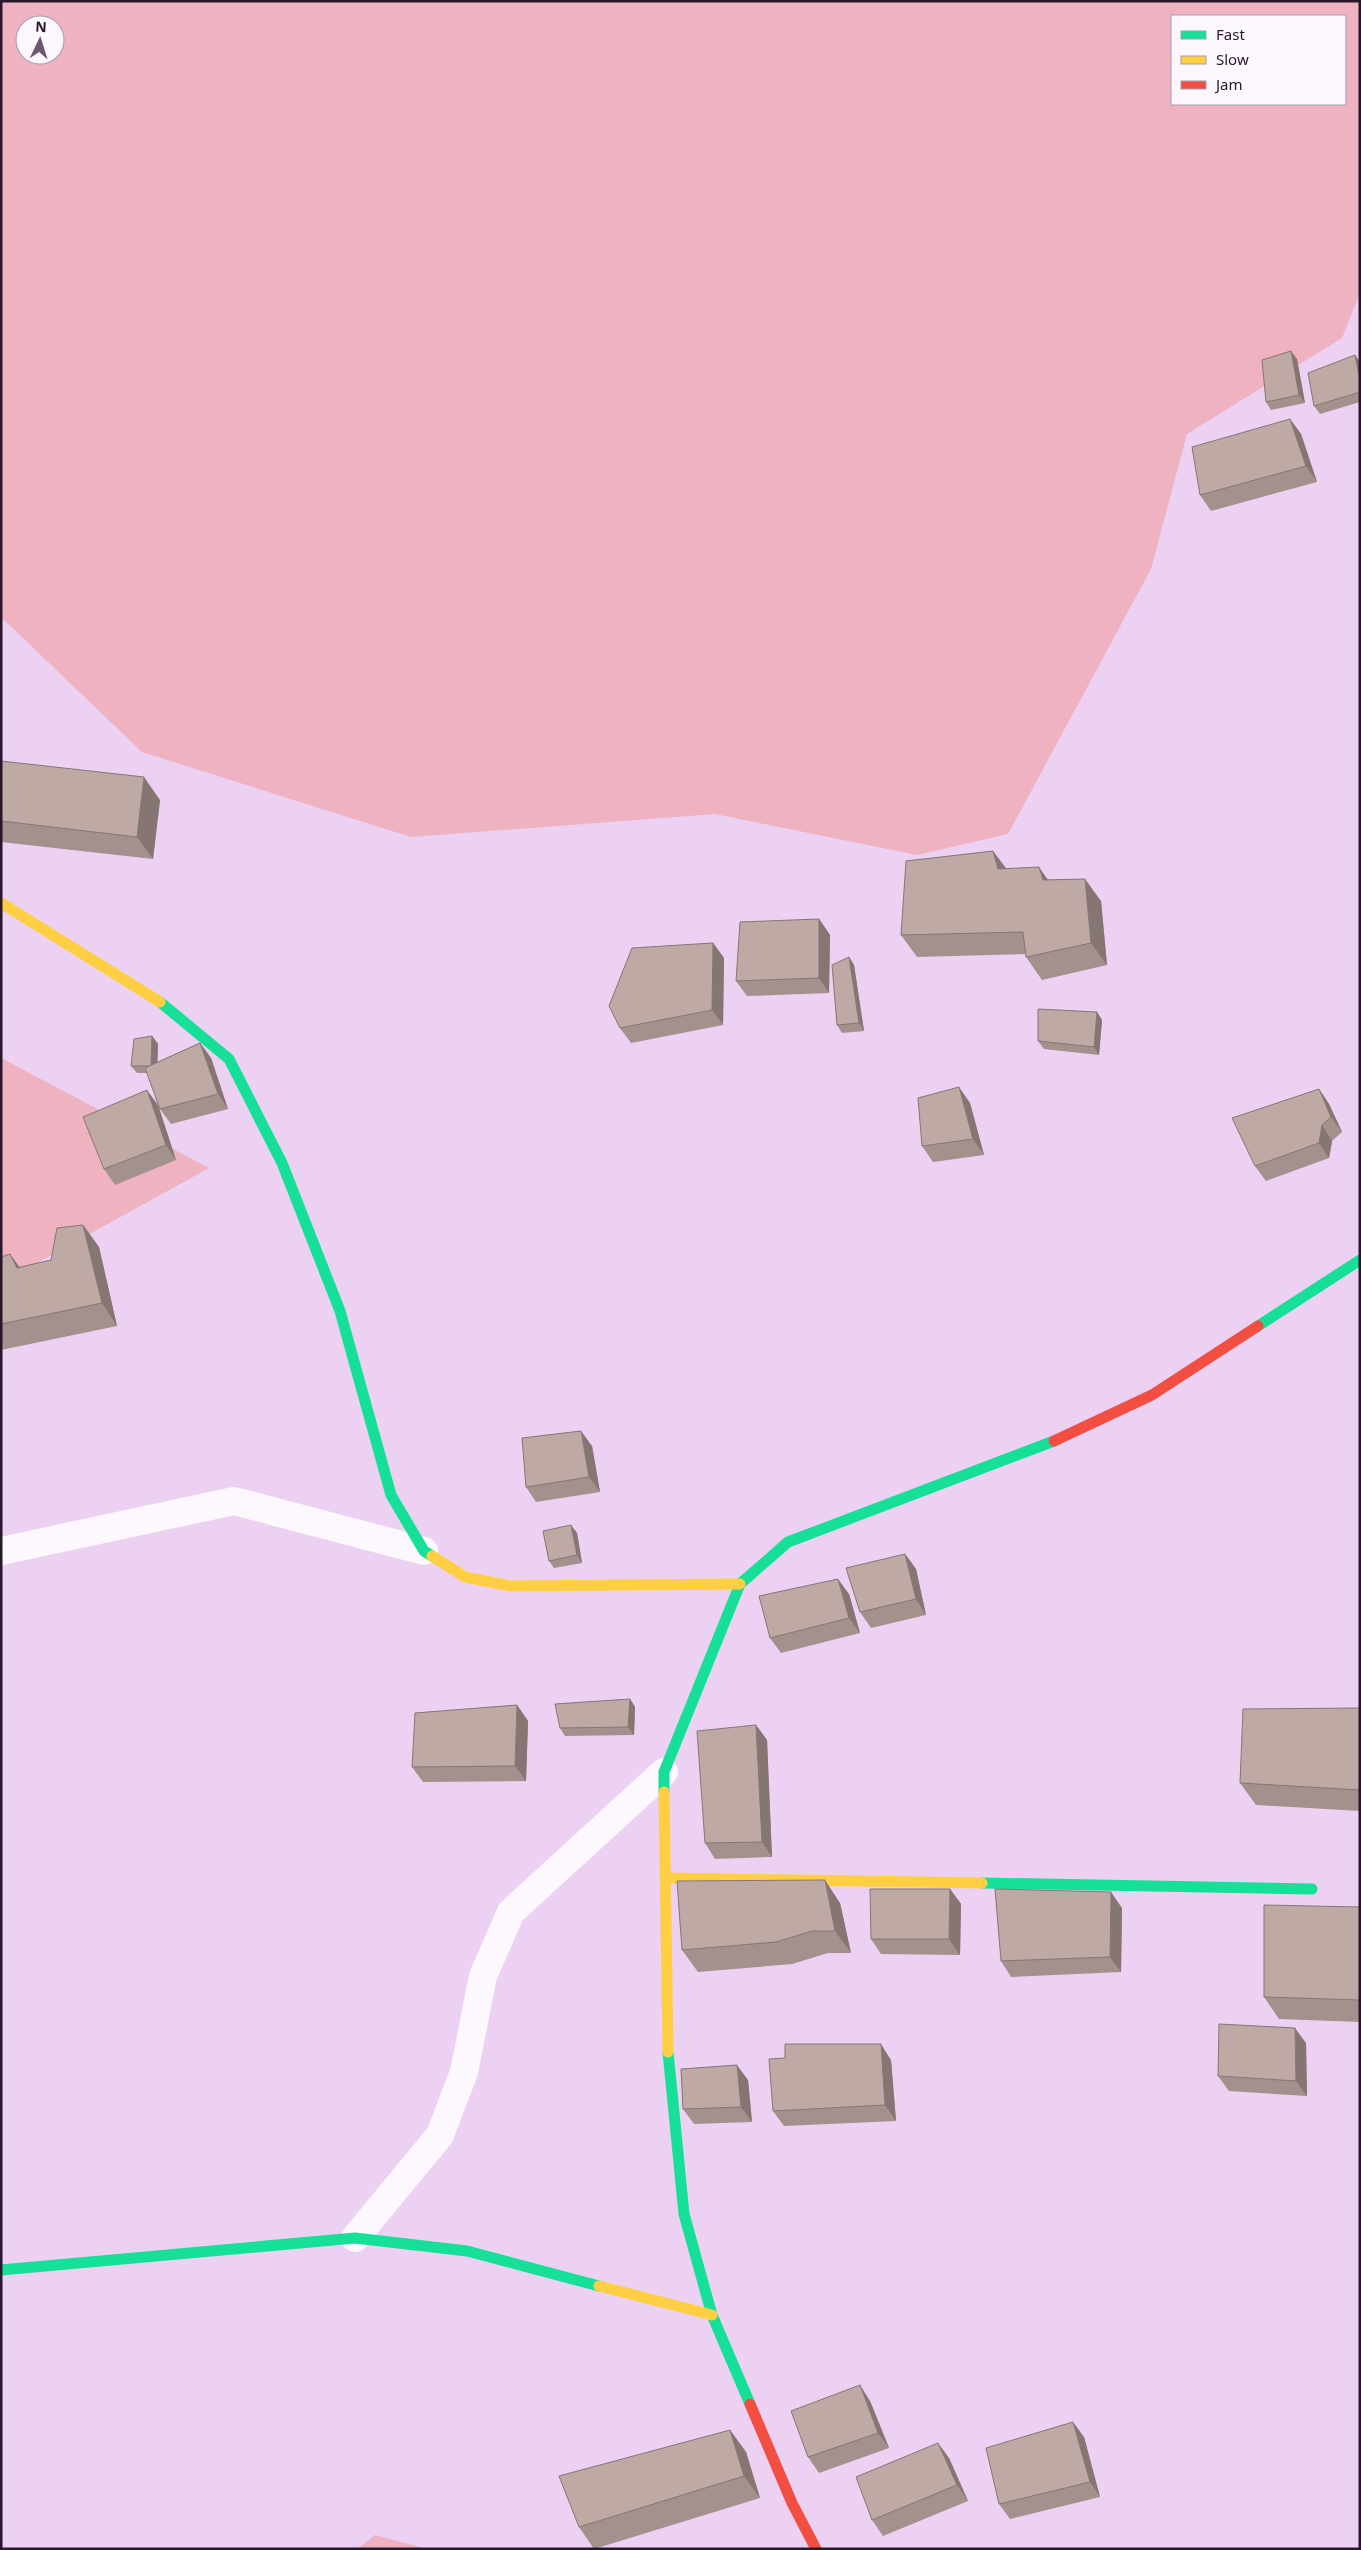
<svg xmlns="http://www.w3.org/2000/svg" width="1361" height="2550" font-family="'Noto Sans',sans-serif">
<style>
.green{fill:#eeb2c0;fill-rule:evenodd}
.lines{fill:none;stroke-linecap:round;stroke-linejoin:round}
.street{stroke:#fcf8fd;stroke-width:28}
.fast{stroke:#16e098;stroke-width:11}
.slow{stroke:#ffcf43;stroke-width:11}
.jam{stroke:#f24e42;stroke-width:11}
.wall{fill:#a3918e}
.shaded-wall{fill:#857674}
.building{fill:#bea9a5;stroke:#857674}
</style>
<rect width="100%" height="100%" fill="#ecd1f2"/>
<!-- green -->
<g class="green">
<path d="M 1,1 L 1360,1 L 1360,293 L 1342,338 L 1187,434 L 1151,569 L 1008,834 L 917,855 L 715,814 L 411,837 L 142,752 L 1,617 ZM 1172,16 L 1345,16 L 1345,104 L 1172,104 ZM 25,25 L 55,25 L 55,55 L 25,55 Z"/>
<path d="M 1,1058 L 209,1168 L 1,1283 Z"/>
<path d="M 375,2535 L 427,2549 L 357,2549 Z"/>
</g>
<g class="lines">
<!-- street -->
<g class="street">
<path d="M 1,1551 L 234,1501 L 424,1551"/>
<path d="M 355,2238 L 440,2135 L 464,2072 L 483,1976 L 511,1912 L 664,1772"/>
</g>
<!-- fast -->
<g class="fast">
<path d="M 160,1002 L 229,1059 L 282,1163 L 340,1311 L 391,1495 L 424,1551 L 432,1556"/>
<path d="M 1258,1326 L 1360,1260"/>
<path d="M 664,1792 L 664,1772 L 740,1584 L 788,1542 L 1054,1441"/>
<path d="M 982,1883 L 1312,1889"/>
<path d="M 668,2052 L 684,2214 L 712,2315 L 750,2404"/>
<path d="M 1,2270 L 355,2238 L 467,2251 L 599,2286"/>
</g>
<!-- slow -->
<g class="slow">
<path d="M 1,903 L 160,1002"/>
<path d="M 432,1556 L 465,1577 L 511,1586 L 740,1584"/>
<path d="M 664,1792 L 668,2052"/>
<path d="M 665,1878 L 982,1883"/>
<path d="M 599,2286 L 712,2315"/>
</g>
<!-- jam -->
<g class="jam">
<path d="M 1054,1441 L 1152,1395 L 1258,1326"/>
<path d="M 750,2404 L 792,2503 L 816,2549"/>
</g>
</g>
<!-- wall -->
<g class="wall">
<path d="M 1355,355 L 1360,362 L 1360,402 L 1320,414 L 1314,406 Z"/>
<path d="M 1297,359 L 1305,403 L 1271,410 L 1266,402 Z"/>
<path d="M 1290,419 L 1301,434 L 1317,482 L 1211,511 L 1200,495 Z"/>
<path d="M 1,761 L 160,800 L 153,859 L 1,842 Z"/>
<path d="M 993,851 L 1006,868 L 1047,879 L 1101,901 L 1107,965 L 1042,980 L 1026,957 L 1026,954 L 917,957 L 901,935 Z"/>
<path d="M 819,919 L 830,935 L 829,993 L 747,996 L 736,981 Z"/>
<path d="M 713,943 L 724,958 L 723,1025 L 631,1043 L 620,1028 Z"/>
<path d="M 849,957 L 854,965 L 864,1031 L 842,1033 L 837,1025 Z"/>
<path d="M 1097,1012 L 1102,1020 L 1099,1055 L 1044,1049 L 1038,1041 Z"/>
<path d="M 152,1036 L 158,1044 L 157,1062 L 200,1043 L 211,1058 L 228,1109 L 171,1124 L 160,1109 L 147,1073 L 137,1073 L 131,1066 Z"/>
<path d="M 1319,1089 L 1329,1104 L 1342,1132 L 1332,1141 L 1329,1158 L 1266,1181 L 1255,1166 Z"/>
<path d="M 970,1103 L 984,1155 L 933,1162 L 922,1146 Z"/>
<path d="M 158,1105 L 176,1160 L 115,1185 L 104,1169 Z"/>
<path d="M 83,1225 L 99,1247 L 117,1326 L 1,1350 L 1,1257 L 19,1267 L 51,1260 Z"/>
<path d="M 592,1446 L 600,1492 L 536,1502 L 526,1487 Z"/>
<path d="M 577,1533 L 582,1563 L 554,1568 L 549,1561 Z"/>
<path d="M 905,1554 L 916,1569 L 926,1615 L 871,1628 L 860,1612 Z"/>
<path d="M 849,1594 L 860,1633 L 781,1653 L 770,1638 Z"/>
<path d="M 630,1699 L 635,1707 L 634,1735 L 565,1736 L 560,1728 Z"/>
<path d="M 517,1705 L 528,1721 L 526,1781 L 423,1782 L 412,1767 Z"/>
<path d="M 1360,1708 L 1360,1811 L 1256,1805 L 1240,1783 Z"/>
<path d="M 756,1725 L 767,1740 L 772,1857 L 715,1859 L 705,1843 Z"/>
<path d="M 950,1889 L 961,1904 L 960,1955 L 881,1954 L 871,1939 Z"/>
<path d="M 840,1903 L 851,1953 L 828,1953 L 792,1964 L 698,1972 L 682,1950 Z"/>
<path d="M 1360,1907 L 1360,2022 L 1279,2019 L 1264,1997 Z"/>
<path d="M 1122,1908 L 1121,1972 L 1011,1977 L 1001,1961 Z"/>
<path d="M 1306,2043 L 1307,2096 L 1229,2091 L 1218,2076 Z"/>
<path d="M 891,2060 L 896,2121 L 784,2126 L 773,2111 Z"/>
<path d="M 748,2080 L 752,2122 L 694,2124 L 683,2109 Z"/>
<path d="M 870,2401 L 889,2448 L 819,2473 L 808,2457 Z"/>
<path d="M 730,2430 L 746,2452 L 760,2498 L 594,2549 L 579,2527 Z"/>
<path d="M 1084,2437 L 1100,2497 L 1010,2519 L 999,2504 Z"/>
<path d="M 949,2458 L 968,2501 L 883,2536 L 872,2520 Z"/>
</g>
<!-- shaded-wall -->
<g class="shaded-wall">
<path d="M 1291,351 L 1297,359 L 1305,403 L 1299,395 Z"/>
<path d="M 1355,355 L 1360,362 L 1360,380 Z"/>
<path d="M 1290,419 L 1301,434 L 1317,482 L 1306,466 Z"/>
<path d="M 144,777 L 160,800 L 153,859 L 137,837 Z"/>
<path d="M 993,851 L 1009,873 L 998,869 Z"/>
<path d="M 1039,867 L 1055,890 L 1043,880 Z"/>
<path d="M 1085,879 L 1101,901 L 1107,965 L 1091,943 Z"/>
<path d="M 819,919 L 830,935 L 829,993 L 819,978 Z"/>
<path d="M 713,943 L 724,958 L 723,1025 L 712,1010 Z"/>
<path d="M 849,957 L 854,965 L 864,1031 L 859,1023 Z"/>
<path d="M 1097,1012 L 1102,1020 L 1099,1055 L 1094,1047 Z"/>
<path d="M 152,1036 L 158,1044 L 157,1073 L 151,1066 Z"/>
<path d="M 200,1043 L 211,1058 L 228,1109 L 218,1094 Z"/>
<path d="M 959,1087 L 970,1103 L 984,1155 L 973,1139 Z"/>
<path d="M 1319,1089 L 1329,1104 L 1342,1132 L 1331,1117 Z"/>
<path d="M 147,1090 L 158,1105 L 176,1160 L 166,1145 Z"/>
<path d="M 1322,1125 L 1332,1141 L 1329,1158 L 1319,1143 Z"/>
<path d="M 83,1225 L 99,1247 L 117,1326 L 102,1303 Z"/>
<path d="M 10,1254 L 26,1276 L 17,1268 Z"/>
<path d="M 581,1431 L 592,1446 L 600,1492 L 589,1477 Z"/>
<path d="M 571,1525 L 577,1533 L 582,1563 L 577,1555 Z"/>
<path d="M 905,1554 L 916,1569 L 926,1615 L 916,1599 Z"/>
<path d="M 838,1579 L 849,1594 L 860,1633 L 849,1618 Z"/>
<path d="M 630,1699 L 635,1707 L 634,1735 L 628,1727 Z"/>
<path d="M 517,1705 L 528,1721 L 526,1781 L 515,1766 Z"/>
<path d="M 756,1725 L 767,1740 L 772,1857 L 762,1842 Z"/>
<path d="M 825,1880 L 840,1903 L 851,1953 L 835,1931 Z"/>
<path d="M 950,1889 L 961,1904 L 960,1955 L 949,1939 Z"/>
<path d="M 1111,1892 L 1122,1908 L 1121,1972 L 1110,1957 Z"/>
<path d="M 1295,2028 L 1306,2043 L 1307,2096 L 1296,2081 Z"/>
<path d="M 881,2044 L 891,2060 L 896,2121 L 885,2105 Z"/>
<path d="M 737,2065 L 748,2080 L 752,2122 L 741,2107 Z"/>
<path d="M 860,2385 L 870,2401 L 889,2448 L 878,2433 Z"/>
<path d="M 1073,2422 L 1084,2437 L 1100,2497 L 1090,2482 Z"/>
<path d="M 730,2430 L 746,2452 L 760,2498 L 744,2476 Z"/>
<path d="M 938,2443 L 949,2458 L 968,2501 L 957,2485 Z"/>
</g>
<!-- building -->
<g class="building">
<path d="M 1291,351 L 1299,395 L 1266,402 L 1262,360 Z"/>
<path d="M 1355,355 L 1360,380 L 1360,392 L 1314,406 L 1308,373 Z"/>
<path d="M 1290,419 L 1306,466 L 1200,495 L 1192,447 Z"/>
<path d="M 1,761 L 144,777 L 137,837 L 1,821 Z"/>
<path d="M 993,851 L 998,869 L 1039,867 L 1043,880 L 1085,879 L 1091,943 L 1026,957 L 1023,932 L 901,935 L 906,861 Z"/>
<path d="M 819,919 L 819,978 L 736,981 L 740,922 Z"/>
<path d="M 713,943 L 712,1010 L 620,1028 L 609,1006 L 632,948 Z"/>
<path d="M 849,957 L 859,1023 L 837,1025 L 832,965 Z"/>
<path d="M 1038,1009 L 1097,1012 L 1094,1047 L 1038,1041 Z"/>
<path d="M 152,1036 L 151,1065 L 150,1066 L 131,1066 L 134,1039 Z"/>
<path d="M 200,1043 L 218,1094 L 160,1109 L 145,1068 Z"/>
<path d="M 959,1087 L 973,1139 L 922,1146 L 918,1098 Z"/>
<path d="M 1319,1089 L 1331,1117 L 1322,1125 L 1319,1143 L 1255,1166 L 1232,1118 Z"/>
<path d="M 147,1090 L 166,1145 L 104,1169 L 83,1117 Z"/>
<path d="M 83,1225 L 102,1303 L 1,1324 L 1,1257 L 10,1254 L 17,1268 L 51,1260 L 57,1228 Z"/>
<path d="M 581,1431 L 589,1477 L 526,1487 L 522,1438 Z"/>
<path d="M 571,1525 L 577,1555 L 549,1561 L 543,1531 Z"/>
<path d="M 905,1554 L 916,1599 L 860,1612 L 846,1568 Z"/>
<path d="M 838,1579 L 849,1618 L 770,1638 L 759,1596 Z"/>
<path d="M 630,1699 L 628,1727 L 560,1728 L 555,1704 Z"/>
<path d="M 517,1705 L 515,1766 L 412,1767 L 415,1713 Z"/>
<path d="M 1360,1708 L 1360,1790 L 1240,1783 L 1243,1709 Z"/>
<path d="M 756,1725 L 762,1842 L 705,1843 L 697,1731 Z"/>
<path d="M 825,1880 L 835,1931 L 812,1931 L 776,1942 L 682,1950 L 677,1881 Z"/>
<path d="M 870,1889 L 950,1889 L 949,1939 L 871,1939 Z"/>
<path d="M 995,1889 L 1111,1892 L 1110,1957 L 1001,1961 Z"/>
<path d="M 1264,1905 L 1360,1907 L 1360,2000 L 1264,1997 Z"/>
<path d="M 1219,2024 L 1295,2028 L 1296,2081 L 1218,2076 Z"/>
<path d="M 785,2044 L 881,2044 L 885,2105 L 773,2111 L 769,2059 L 785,2058 Z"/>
<path d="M 737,2065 L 741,2107 L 683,2109 L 681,2069 Z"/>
<path d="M 860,2385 L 878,2433 L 808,2457 L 791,2411 Z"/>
<path d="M 1073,2422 L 1090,2482 L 999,2504 L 986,2448 Z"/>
<path d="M 730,2430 L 744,2476 L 579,2527 L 559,2476 Z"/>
<path d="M 938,2443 L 957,2485 L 872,2520 L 856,2477 Z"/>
</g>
<!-- border -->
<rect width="1361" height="2550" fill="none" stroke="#28162b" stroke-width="5"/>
<!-- legend -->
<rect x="1171" y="15" width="175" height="90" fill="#fcf7fd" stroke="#a79da9"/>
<rect x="1181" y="31" width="25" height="8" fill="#16e098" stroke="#a79da9"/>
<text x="1216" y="40" font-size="15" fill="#28162b">Fast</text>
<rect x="1181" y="56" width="25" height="8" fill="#ffcf43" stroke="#a79da9"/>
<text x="1216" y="65" font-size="15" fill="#28162b">Slow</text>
<rect x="1181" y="81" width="25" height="8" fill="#f24e42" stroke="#a79da9"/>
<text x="1216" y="90" font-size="15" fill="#28162b">Jam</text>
<!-- north arrow -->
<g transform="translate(40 40) rotate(4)"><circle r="24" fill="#fcf7fd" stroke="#a79da9"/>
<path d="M0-4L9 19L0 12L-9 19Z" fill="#6d5771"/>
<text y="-8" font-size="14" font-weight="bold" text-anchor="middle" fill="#28162b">N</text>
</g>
</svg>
